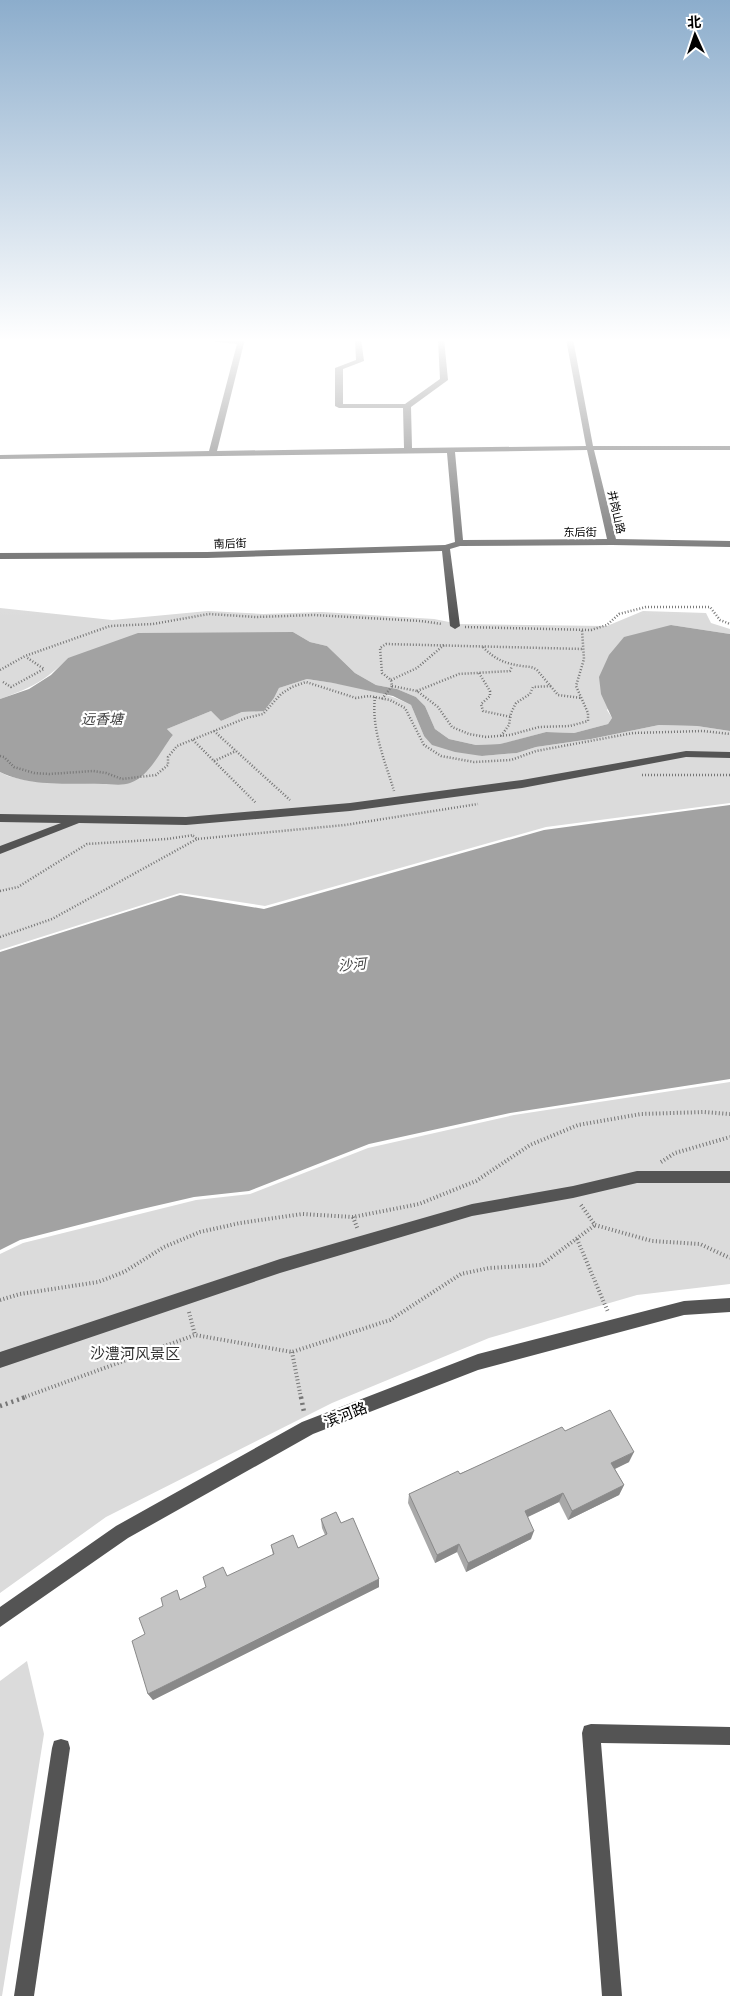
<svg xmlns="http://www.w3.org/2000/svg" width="730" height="1996" font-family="Commissioner,'Noto Sans SC',sans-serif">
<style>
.green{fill:#dbdbdb}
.water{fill:#a2a2a2}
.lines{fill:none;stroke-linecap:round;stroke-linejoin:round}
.path-far2{stroke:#767676;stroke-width:2.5;stroke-dasharray:1 2;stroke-linecap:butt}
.path-far1{stroke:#767676;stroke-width:4;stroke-dasharray:1 2.5;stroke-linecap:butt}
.path{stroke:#767676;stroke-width:4.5;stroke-dasharray:2 4;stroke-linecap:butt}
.minor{fill:#545454;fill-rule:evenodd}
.wall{fill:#a9a9a9}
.shaded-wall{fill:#898989}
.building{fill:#c4c4c4;stroke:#898989}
.labels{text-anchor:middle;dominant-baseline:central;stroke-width:4.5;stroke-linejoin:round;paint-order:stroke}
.far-street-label{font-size:11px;fill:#000;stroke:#fff}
.water-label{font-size:14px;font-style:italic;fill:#434343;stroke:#fff}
.near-park-label{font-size:15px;fill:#323232;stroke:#fff}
.near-street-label{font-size:15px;fill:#000;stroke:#fff}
</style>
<rect width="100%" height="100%" fill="#fff"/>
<!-- green -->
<g class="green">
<path d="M 0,608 L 112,620 L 208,611 L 263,614 L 322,612 L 434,619 L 459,624 L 607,626 L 643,611 L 706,613 L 711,623 L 730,629 L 730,634 L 671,625 L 607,710 L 612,718 L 608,724 L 574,733 L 546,732 L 501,744 L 476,745 L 449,739 L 435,729 L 425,706 L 416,697 L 397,689 L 376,685 L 355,673 L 327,646 L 310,642 L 293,632 L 68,658 C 45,681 31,688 0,699 Z"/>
<path d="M 307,679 C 342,684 380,689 411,705 L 424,736 L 482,756 L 517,753 L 536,747 L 591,739 L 659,725 L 697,726 L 730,731 L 730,803 L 546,827 L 265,906 L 180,893 L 0,950 L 0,772 L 8,776 L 29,781 L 113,784 L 164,747 L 173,735 L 167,729 L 211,711 L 221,721 L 242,712 L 264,710 L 274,698 L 279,688 Z"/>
<path d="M 730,1082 L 730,1284 L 637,1295 L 489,1338 L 332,1403 L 106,1517 L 0,1593 L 0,1254 L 23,1243 L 196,1200 L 250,1194 L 368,1148 L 514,1115 Z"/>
<path d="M 27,1661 L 44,1734 L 2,1996 L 0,1996 L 0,1681 Z"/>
</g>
<!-- water -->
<g class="water">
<path d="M 671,625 L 730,634 L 730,731 L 697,726 L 659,725 L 591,739 L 536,747 L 517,753 L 482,756 L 455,752 L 432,745 L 424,736 L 411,705 L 393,696 L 333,683 L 307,679 L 279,688 L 274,698 L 264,711 L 242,712 L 221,721 L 211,711 L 167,729 L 173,735 C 161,750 149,777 130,783 C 122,786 110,784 103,784 C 70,783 30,787 0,772 L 0,699 L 29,689 L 51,675 L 68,658 L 138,633 L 293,632 L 310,642 L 327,646 L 355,673 L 376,685 L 397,689 L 416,697 L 425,706 L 435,729 L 449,739 L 476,745 L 500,744 L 546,732 L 574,733 L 608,724 L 612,718 L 601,694 L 599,677 L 609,655 L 624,637 Z"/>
<path d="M 730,805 L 730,1079 L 510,1113 L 369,1144 L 249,1191 L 194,1197 L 129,1212 L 20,1240 L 0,1250 L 0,952 L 180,895 L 264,909 L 544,830 Z"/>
</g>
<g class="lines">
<!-- path-far2 -->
<g class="path-far2">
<path d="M 465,627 L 591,630 L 607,625 L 619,614 L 646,607 L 710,607 L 720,620 L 730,624"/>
<path d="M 483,647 C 494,659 506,664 522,666 C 527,667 532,666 537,670 L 558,695 L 581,698"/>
<path d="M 0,670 L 25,656 L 110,626 L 153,624 L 209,614 L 256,617 L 314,615 L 421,621 L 442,624"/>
<path d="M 479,673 L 490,691 L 490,696 L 481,704 L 483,711 L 511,717"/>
<path d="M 391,680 L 417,668 L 444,645"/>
<path d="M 3,682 L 11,687 L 44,669 L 26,657"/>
<path d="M 392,686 L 417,691 L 438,707 L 452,727 L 469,734 L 486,737 L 510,735 L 539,727 L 570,726 L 588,721 L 588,713 L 576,686 L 584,659 L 582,630"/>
<path d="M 417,691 L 459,674 L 510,671 L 512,666"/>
<path d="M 375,697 C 371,729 385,761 394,791"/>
<path d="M 382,699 L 392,686 L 391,680 L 382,673 L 380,648 L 386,644 L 583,649"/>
<path d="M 214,731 L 290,800"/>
<path d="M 501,736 L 509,725 L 511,713 L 516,703 L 530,694 L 533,687 L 552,686"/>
<path d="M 193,740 L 256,803"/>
<path d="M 0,756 L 4,757 L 14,767 L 34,773 L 49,774 L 93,771 L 106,773 L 122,779 L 156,775 L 168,765 L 168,757 L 177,746 L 246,718 L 263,714 L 281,694 L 292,687 L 306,682 L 356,698 L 369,696 L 390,700 L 405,708 L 424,745 L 441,756 L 474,762 L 511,760 L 536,751 L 633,733 L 703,731 L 730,734"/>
<path d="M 214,761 L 236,751"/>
<path d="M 642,775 L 730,775"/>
<path d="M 193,836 L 197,839 L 345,825 L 478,804"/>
<path d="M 0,891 L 18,887 L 87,844 L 167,839 L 194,835"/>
<path d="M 0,937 L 52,919 L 197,839"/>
</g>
<!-- path-far1 -->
<g class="path-far1">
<path d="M 661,1162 L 675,1153 L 730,1137"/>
<path d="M 581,1205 L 595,1225 L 652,1241 L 700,1244 L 730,1258"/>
<path d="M 353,1217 L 358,1230"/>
<path d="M 577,1239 L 608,1312"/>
<path d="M 0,1300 L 20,1294 L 98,1282 L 124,1272 L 164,1247 L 200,1232 L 240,1223 L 302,1214 L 353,1217 L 419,1204 L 476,1181 L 530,1145 L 578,1125 L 641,1114 L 704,1112 L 730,1114"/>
<path d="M 189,1312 L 195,1335"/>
<path d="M 292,1352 L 301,1398"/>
<path d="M 22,1398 L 195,1335 L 292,1352 L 390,1320 L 461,1274 L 489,1268 L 541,1265 L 595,1225"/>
</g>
<!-- path -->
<g class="path">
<path d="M 301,1397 L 304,1412"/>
<path d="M 0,1406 L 26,1397"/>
</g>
<!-- minor -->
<g class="minor">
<path d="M 191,339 L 245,339 L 217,451 L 404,448 L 403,408 L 339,408 L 335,406 L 335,368 L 356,360 L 355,339 L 361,339 L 364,361 L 343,369 L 343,404 L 405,404 L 440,379 L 438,339 L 444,339 L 448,380 L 411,407 L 412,448 L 586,446 L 566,339 L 573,339 L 593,446 L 730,446 L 730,450 L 594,450 L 616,539 L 730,541 L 730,547 L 612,545 L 460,546 L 450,549 L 460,626 L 455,629 L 450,626 L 442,551 L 207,558 L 0,559 L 0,553 L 207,552 L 445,545 L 455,542 L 447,453 L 0,459 L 0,455 L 209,451 L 237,344 ZM 587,450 L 607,539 L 463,540 L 455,452 Z"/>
<path d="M 686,751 L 730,752 L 730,758 L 686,757 L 522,788 L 350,811 L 186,825 L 79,823 L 0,854 L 0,846 L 61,823 L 0,822 L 0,814 L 186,817 L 350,803 L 522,780 Z"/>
<path d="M 637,1171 L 730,1171 L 730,1183 L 637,1183 L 573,1198 L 472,1216 L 280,1273 L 0,1368 L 0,1352 L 280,1259 L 472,1204 L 573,1186 Z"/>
<path d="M 730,1298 L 730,1312 L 684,1315 L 478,1370 L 313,1434 L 128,1538 L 0,1627 L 0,1607 L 116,1526 L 302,1422 L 478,1354 L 684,1301 Z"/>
<path d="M 591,1724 L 730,1727 L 730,1745 L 601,1743 L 622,1996 L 602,1996 L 582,1733 L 584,1726 Z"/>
<path d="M 61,1739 L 68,1741 L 70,1748 L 34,1996 L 14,1996 L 52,1748 L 54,1741 Z"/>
</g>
</g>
<!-- wall -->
<g class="wall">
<path d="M 565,1431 L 629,1462 L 615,1469 L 624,1485 L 619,1495 L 568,1520 L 559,1502 L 528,1517 L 531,1539 L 466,1572 L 457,1552 L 435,1563 L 408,1503 L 409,1494 Z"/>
<path d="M 321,1519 L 341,1523 L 379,1579 L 379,1587 L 153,1700 L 148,1694 L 145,1634 L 181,1599 L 273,1555 L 271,1545 L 298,1548 L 325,1535 L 322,1528 Z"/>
</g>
<!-- shaded-wall -->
<g class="shaded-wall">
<path d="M 634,1452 L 629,1462 L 606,1473 L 611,1463 Z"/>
<path d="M 624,1485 L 619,1495 L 568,1520 L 572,1511 Z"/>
<path d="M 563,1493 L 559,1502 L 521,1520 L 525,1511 Z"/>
<path d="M 534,1531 L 531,1539 L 466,1572 L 468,1563 Z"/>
<path d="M 459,1544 L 457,1552 L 435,1563 L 437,1555 Z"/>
<path d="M 379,1579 L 379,1587 L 153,1700 L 148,1694 Z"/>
</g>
<!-- building -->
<g class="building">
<path d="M 610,1410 L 634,1452 L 611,1463 L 624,1485 L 572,1511 L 563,1493 L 525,1511 L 534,1531 L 468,1563 L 459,1544 L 437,1555 L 409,1494 L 458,1471 L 460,1474 L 562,1427 L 565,1431 Z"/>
<path d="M 336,1512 L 341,1523 L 353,1518 L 379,1579 L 148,1694 L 132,1641 L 145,1634 L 139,1618 L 163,1606 L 161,1598 L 177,1590 L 180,1600 L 206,1587 L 203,1577 L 223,1567 L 227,1576 L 274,1554 L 271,1545 L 293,1535 L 298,1548 L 327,1534 L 321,1519 Z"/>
</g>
<!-- sky -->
<linearGradient id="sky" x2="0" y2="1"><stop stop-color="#8cadcc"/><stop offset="0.55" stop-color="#fff"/><stop offset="1" stop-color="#fff" stop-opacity="0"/></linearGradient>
<rect width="730" height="619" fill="url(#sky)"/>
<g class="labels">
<!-- far-street labels -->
<g class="far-street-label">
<text transform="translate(617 512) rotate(77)">井岗山路</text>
<text x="580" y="531">东后街</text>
<text transform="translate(230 543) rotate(-2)">南后街</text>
</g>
<!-- water labels -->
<g class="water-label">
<text x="102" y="718">远香塘</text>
<text transform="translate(352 964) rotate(-5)">沙河</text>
</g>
<!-- near-park labels -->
<g class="near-park-label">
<text x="135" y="1353">沙澧河风景区</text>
</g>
<!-- near-street labels -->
<g class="near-street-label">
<text transform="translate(345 1414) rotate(-21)">滨河路</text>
</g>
</g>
<!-- north arrow -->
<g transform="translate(695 35) rotate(357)" stroke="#ffffff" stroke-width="4" paint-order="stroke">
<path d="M0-4L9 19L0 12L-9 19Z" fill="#000000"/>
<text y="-8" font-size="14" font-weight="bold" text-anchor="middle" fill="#000000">北</text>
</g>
</svg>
